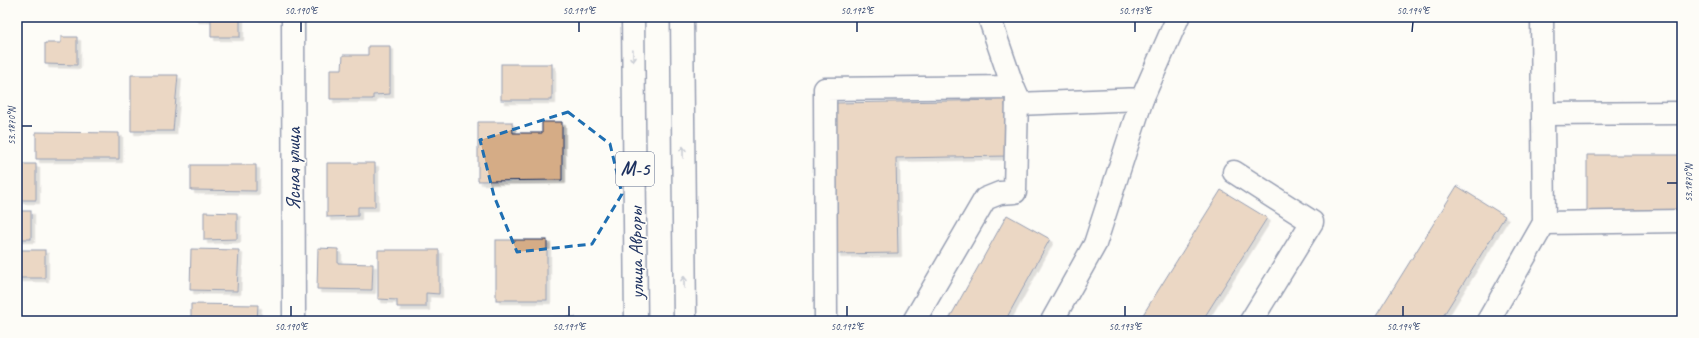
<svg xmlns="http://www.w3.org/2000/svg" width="1699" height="338" font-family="Caveat,sans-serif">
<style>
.building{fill:#d5ac86;stroke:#1b2f5e;filter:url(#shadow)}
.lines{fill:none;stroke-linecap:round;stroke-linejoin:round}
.minor-casing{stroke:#1b2f5e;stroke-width:25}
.major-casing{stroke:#1b2f5e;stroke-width:25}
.minor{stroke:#fdfcf7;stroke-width:22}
.major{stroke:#fdfcf7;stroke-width:22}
.oneway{stroke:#8c96aa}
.marked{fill:none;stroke:#1f6fb2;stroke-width:3;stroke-dasharray:8 5;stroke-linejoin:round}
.ticks{fill:none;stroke:#1b2f5e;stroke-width:1.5}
.labels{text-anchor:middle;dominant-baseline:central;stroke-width:3.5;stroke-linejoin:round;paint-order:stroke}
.shield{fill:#fdfcf7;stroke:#5f6c8c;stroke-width:1}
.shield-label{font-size:19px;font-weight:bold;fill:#1b2f5e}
.street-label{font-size:20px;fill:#1b2f5e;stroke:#fdfcf7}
.neatline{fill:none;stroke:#1b2f5e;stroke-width:1.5}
.ticks-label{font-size:10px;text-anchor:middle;fill:#1b2f5e}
</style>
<defs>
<filter id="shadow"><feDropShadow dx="3.5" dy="3.5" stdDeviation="0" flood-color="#0004"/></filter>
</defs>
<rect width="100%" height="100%" fill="#fdfcf7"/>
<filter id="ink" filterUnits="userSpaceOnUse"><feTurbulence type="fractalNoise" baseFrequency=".025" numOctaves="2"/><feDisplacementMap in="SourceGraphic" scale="8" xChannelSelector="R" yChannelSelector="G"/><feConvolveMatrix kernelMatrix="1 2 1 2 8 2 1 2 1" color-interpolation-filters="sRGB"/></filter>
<g filter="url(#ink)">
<!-- building -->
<g class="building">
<path d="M 195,17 L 240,17 L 240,37 L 211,37 L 211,19 L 195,19 Z"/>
<path d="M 61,37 L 77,37 L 77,65 L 45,64 L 45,43 L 61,43 Z"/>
<path d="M 368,46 L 390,46 L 390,94 L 373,95 L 373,99 L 330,99 L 330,69 L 342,69 L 343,55 L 368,55 Z"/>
<rect x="501" y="64" width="51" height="36"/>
<path d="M 131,75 L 178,75 L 173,131 L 131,131 Z"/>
<path d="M 1007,100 L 1008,156 L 896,158 L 898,253 L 837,254 L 834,103 Z"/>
<path d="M 478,122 L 512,122 L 513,133 L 542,133 L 542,122 L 562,122 L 562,180 L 478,181 Z"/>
<path d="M 36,132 L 119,133 L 119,159 L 36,159 Z"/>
<path d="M 1587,155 L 1682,155 L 1682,210 L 1587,211 Z"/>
<path d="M 327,163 L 375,163 L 375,207 L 358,207 L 358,216 L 327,217 Z"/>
<rect x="17" y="164" width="19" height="36"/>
<path d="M 191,165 L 256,165 L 256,191 L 191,190 Z"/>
<path d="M 1457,186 L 1505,216 L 1440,321 L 1373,321 Z"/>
<path d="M 1221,190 L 1267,218 L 1202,321 L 1139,321 Z"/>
<rect x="17" y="211" width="14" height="28"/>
<path d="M 204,212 L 237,213 L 237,239 L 204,240 Z"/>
<path d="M 1007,215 L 1050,239 L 1005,321 L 948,321 Z"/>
<rect x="496" y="240" width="51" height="60"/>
<path d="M 318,248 L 338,249 L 338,263 L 373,264 L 372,290 L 317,289 Z"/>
<path d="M 191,249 L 239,250 L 237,291 L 190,290 Z"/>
<rect x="17" y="250" width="28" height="28"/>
<path d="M 378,250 L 439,250 L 439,294 L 426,293 L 426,307 L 397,307 L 397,300 L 378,299 Z"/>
<path d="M 191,304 L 258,305 L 257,321 L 191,321 Z"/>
<rect x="553" y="317" width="22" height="4"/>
</g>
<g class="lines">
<!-- minor casing -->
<g class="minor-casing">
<g id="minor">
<path d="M 293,17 L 294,321"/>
<path d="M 1017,104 L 1142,99 L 1178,17"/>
<path d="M 1544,114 L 1682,113"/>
<path d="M 1234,172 L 1312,222 L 1251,321"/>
<path d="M 1544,223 L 1682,221"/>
<path d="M 826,321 L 825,89 L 1013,87 L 989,17"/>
<path d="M 914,321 L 985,199 L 1000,193 L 1015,192 L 1017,96 L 1013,87"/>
<path d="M 1052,321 L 1095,244 L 1142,99"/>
<path d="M 1488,321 L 1544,223 L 1542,17"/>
</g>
</g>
<!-- major casing -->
<g class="major-casing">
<g id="major">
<path d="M 633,17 L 636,321"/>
<path d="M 682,17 L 685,321"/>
</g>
</g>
<!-- minor -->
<use href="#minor" class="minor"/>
<!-- major -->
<use href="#major" class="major"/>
</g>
<!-- one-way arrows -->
<defs><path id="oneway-shaft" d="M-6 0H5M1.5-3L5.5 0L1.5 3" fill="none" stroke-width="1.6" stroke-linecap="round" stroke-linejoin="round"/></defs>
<g class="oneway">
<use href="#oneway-shaft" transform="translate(633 56) rotate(89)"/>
<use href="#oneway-shaft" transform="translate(683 152) rotate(-91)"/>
<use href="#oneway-shaft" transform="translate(684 282) rotate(-91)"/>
</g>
</g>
<!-- marked area -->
<path d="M0 0H1699V338H0ZM 568,112 L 610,144 L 622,194 L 592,244 L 517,252 L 494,196 L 480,140 Z" fill="#fdfcf7" fill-opacity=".55" fill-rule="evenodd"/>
<path class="marked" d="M 568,112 L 610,144 L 622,194 L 592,244 L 517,252 L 494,196 L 480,140 Z"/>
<!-- ticks -->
<path class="ticks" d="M 301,32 L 301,22M 579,32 L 579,22M 857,32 L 857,22M 1135,32 L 1135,22M 1412,32 L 1413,22M 22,126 L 32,126M 1667,183 L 1677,183M 291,316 L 291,306M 569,316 L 569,306M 847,316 L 847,306M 1125,316 L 1125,306M 1403,316 L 1403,306"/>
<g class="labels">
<!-- shield labels -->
<rect class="shield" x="616" y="152" width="38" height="34" rx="3"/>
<g class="shield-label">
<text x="635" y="169">М-5</text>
</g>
<!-- street labels -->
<g class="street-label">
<text transform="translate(293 169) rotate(-90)">Ясная улица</text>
<text transform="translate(636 253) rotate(-91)">улица Авроры</text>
</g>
</g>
<!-- margin -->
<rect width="1699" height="338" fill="none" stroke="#fdfcf7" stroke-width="44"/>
<rect x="22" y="22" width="1655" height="294" class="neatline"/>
<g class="ticks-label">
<text x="301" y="14">50.190°E</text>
<text x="579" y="14">50.191°E</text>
<text x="857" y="14">50.192°E</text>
<text x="1135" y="14">50.193°E</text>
<text x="1413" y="14">50.194°E</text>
<text transform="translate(11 126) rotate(-90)" y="4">53.1870°N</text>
<text transform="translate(1688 183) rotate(-90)" y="4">53.1870°N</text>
<text x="291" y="330">50.190°E</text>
<text x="569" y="330">50.191°E</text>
<text x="847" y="330">50.192°E</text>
<text x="1125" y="330">50.193°E</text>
<text x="1403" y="330">50.194°E</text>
</g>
</svg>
